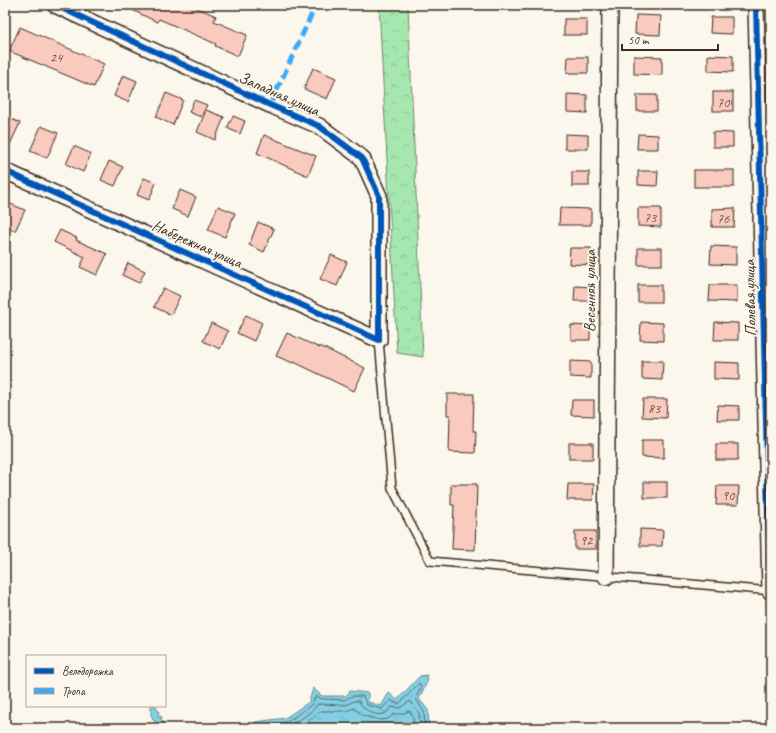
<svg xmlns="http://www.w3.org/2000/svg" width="776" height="733" font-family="Caveat,sans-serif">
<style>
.forest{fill:url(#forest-crowns);stroke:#708867}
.water{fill:url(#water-ripples);stroke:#678d95}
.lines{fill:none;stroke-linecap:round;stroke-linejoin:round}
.shore{stroke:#586c6d;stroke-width:1}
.building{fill:#f9cabe;stroke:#3b2a1e}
.service-casing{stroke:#3b2a1e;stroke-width:10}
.minor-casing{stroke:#3b2a1e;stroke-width:18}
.service{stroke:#fbf7ec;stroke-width:7}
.minor{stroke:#fbf7ec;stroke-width:15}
.quiet{stroke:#3fa9f5;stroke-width:5;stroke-dasharray:10 5;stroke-linecap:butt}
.cycleway-casing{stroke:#fbf7ec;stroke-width:8}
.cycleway{stroke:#0057b8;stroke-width:6}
.labels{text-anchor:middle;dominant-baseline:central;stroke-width:3.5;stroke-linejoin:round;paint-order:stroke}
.number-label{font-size:14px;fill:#6a5246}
.street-label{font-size:16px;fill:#3b2a1e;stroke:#fbf7ec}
</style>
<defs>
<pattern id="forest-crowns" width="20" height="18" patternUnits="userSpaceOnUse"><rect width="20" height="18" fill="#a6e7b0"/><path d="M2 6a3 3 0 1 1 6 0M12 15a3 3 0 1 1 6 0" fill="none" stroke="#90c697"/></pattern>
<pattern id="water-ripples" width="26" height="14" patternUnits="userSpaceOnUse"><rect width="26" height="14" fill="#84cfe4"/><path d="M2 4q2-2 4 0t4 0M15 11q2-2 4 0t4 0" fill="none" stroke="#73b2c3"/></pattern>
</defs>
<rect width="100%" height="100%" fill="#fbf7ec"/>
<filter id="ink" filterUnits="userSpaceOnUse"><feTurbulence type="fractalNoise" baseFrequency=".025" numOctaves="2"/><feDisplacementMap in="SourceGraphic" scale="8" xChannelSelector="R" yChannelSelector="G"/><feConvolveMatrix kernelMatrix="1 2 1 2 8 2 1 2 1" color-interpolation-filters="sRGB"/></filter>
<g filter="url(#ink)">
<!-- forest -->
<path class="forest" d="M 379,5 L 408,5 L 423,357 L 397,353 Z"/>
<!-- water -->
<g class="water">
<path d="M 427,675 L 428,680 L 419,699 L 428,710 L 429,728 L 251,728 L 255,722 L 285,718 L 309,702 L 313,688 L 322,696 L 346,696 L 350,691 L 368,693 L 368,702 L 381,706 L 389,693 L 397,700 L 420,676 Z"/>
<path d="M 151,706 L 156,706 L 156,707 L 159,712 L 158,715 L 162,717 L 161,720 L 167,728 L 157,728 L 158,723 L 154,721 L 151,715 Z"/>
</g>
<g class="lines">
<!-- shore -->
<g class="shore">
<path d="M 256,728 L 258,726 L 287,722 L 311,705 L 316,696 L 322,699 L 345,700 L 352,696 L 363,696 L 367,705 L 382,709 L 390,700 L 396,703 L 400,703 L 419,683 L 421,686 L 416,699 L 424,712 L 425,728"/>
<path d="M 280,728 C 292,726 311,714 318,704 L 346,705 L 354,701 L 359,701 C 362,709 375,717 384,714 C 387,713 389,710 391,707 L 400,708 L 410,701 L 419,713 L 420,728"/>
<path d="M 298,728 L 321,711 L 346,711 L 354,708 L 362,715 L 380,720 L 388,719 L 394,714 L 402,714 L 409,711 L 413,716 L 414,728"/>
</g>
</g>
<!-- building -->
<g class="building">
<path d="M 122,5 L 191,5 L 216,16 L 214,21 L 247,35 L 238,56 L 215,46 L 216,44 L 159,19 L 157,22 Z"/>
<path d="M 636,15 L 661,16 L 660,35 L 635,34 Z"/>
<path d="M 711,17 L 732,17 L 732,34 L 710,33 Z"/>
<rect x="564" y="19" width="23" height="16"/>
<path d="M 20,27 L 104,64 L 94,87 L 9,51 Z"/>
<path d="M 708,55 L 733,56 L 733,72 L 708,71 Z"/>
<path d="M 634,56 L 662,57 L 662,75 L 634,74 Z"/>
<path d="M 568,57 L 588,57 L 588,73 L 567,73 Z"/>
<path d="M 313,68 L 336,78 L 327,99 L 304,89 Z"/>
<path d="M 123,75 L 137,81 L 128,102 L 114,96 Z"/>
<rect x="713" y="92" width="20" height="19"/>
<path d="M 166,93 L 183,100 L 173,125 L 156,117 Z"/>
<path d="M 567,94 L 587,95 L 587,113 L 567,112 Z"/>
<rect x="637" y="95" width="20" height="16"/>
<path d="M 194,100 L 207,105 L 201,117 L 189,112 Z"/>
<path d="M 206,110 L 224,117 L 215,140 L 197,132 Z"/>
<path d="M 5,116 L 20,123 L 5,155 Z"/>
<path d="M 233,116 L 245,121 L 240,134 L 227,128 Z"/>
<path d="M 41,126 L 58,133 L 47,158 L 30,151 Z"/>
<path d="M 713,132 L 733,133 L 733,147 L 713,147 Z"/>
<path d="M 565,134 L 588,135 L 588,149 L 565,149 Z"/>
<path d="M 638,134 L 658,135 L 658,149 L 637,149 Z"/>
<path d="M 264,135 L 316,156 L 308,176 L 257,153 Z"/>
<path d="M 74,146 L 91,154 L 83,172 L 66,164 Z"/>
<path d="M 109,161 L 123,167 L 115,186 L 101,180 Z"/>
<rect x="694" y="170" width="40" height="17"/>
<path d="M 638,171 L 658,171 L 657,186 L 638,185 Z"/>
<rect x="572" y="172" width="17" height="14"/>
<path d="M 144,178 L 156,183 L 149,200 L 137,195 Z"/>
<path d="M 180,190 L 196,197 L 188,216 L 172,209 Z"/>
<path d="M 8,203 L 25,210 L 15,231 L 5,227 L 5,208 Z"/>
<path d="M 218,206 L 235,213 L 225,237 L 208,230 Z"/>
<path d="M 560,208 L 591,209 L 591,225 L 559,225 Z"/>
<path d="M 638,208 L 661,208 L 661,227 L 638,226 Z"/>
<path d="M 735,208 L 734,227 L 712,227 L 712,209 Z"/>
<path d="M 258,222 L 274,229 L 264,252 L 249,245 Z"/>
<path d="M 60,230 L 77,238 L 76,240 L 107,254 L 97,275 L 80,267 L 85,257 L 54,242 Z"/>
<path d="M 711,246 L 736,247 L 736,265 L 710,264 Z"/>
<path d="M 570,248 L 591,248 L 590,265 L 569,264 Z"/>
<rect x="638" y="248" width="24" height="17"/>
<path d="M 331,255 L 347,262 L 337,286 L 320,279 Z"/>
<path d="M 128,263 L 145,271 L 139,283 L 122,275 Z"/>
<rect x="638" y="285" width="23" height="17"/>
<path d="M 710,285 L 737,285 L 737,302 L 709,301 Z"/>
<path d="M 575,286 L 592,287 L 592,301 L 574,301 Z"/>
<path d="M 163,288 L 180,296 L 171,315 L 154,307 Z"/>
<path d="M 246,315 L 262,323 L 254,341 L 237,333 Z"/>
<path d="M 641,322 L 663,323 L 663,341 L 640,340 Z"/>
<path d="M 715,322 L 738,323 L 738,340 L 714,340 Z"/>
<path d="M 211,323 L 228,331 L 220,349 L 203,341 Z"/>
<path d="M 571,325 L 590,326 L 590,340 L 571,340 Z"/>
<path d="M 287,333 L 320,348 L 320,346 L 365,368 L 354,391 L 294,362 L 293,363 L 276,356 Z"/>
<path d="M 570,361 L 591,362 L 591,378 L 570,377 Z"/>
<path d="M 642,361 L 663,361 L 662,380 L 642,379 Z"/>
<path d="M 714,362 L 739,363 L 739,380 L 714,379 Z"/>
<path d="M 447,394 L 474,394 L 473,431 L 476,431 L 475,453 L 449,452 L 450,415 L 447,415 Z"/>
<path d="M 643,399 L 667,399 L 666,418 L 642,417 Z"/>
<path d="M 572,400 L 594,400 L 594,416 L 571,415 Z"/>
<path d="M 718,405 L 739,406 L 739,420 L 717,420 Z"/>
<path d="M 642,440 L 664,440 L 664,458 L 642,457 Z"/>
<rect x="569" y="443" width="24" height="16"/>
<rect x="716" y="444" width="22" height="16"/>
<rect x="644" y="482" width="23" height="16"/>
<path d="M 451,484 L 477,484 L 475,550 L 452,549 L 454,505 L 451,505 Z"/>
<path d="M 568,484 L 594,484 L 593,500 L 567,500 Z"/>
<path d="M 717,486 L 739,486 L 738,505 L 716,505 Z"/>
<path d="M 640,529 L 663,530 L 662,546 L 640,546 Z"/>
<rect x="575" y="531" width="21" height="18"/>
</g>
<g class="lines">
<!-- service casing -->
<g class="service-casing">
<path id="service" d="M 379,340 L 392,488 L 430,561 L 771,591"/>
</g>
<!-- minor casing -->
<g class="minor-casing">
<g id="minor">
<path d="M 756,5 L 770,591"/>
<path d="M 5,171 L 379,340 L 379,196 L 362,158 L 319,126 L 270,105 L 55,5"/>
<path d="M 606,577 L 610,5"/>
</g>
</g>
<!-- service -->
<use href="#service" class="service"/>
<!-- minor -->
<use href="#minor" class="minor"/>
<!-- quiet -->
<path class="quiet" d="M 270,105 L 316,5"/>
<!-- cycleway casing -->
<g class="cycleway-casing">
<g id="cycleway">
<path d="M 756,5 L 770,591"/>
<path d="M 5,171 L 379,340 L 379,196 L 362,158 L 319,126 L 270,105 L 55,5"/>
</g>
</g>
<!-- cycleway -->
<use href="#cycleway" class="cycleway"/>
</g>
</g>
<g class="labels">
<!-- number labels -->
<g class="number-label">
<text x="56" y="57">24</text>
<text x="723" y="102">70</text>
<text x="650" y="217">73</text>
<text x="723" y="218">76</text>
<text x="654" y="408">83</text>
<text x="728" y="495">90</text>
<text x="586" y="540">92</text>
</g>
<!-- street labels -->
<g class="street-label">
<text transform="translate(279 94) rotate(24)">Западная улица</text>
<text transform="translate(197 244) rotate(24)">Набережная улица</text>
<text transform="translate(590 291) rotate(-90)">Весенняя улица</text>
<text transform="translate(750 298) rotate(-91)">Полевая улица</text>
</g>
</g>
<!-- margin -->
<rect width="776" height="733" fill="none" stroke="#fbf7ec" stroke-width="20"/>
<rect x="10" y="10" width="756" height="713" fill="none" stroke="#3b2a1e" stroke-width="1.5" filter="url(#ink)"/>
<!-- legend -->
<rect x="26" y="655" width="140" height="52" fill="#fbf7ec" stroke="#aea59a"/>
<rect x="34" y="668" width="20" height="6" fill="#0057b8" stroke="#aea59a"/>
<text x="62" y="675" font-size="12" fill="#3b2a1e">Велодорожка</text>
<rect x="34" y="688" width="20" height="6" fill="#3fa9f5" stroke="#aea59a"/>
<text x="62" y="695" font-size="12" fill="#3b2a1e">Тропа</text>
<!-- scale -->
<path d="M622 44v6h96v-6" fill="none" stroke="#3b2a1e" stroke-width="2"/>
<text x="628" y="44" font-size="12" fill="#3b2a1e" stroke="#fbf7ec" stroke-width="3" paint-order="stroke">50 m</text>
</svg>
